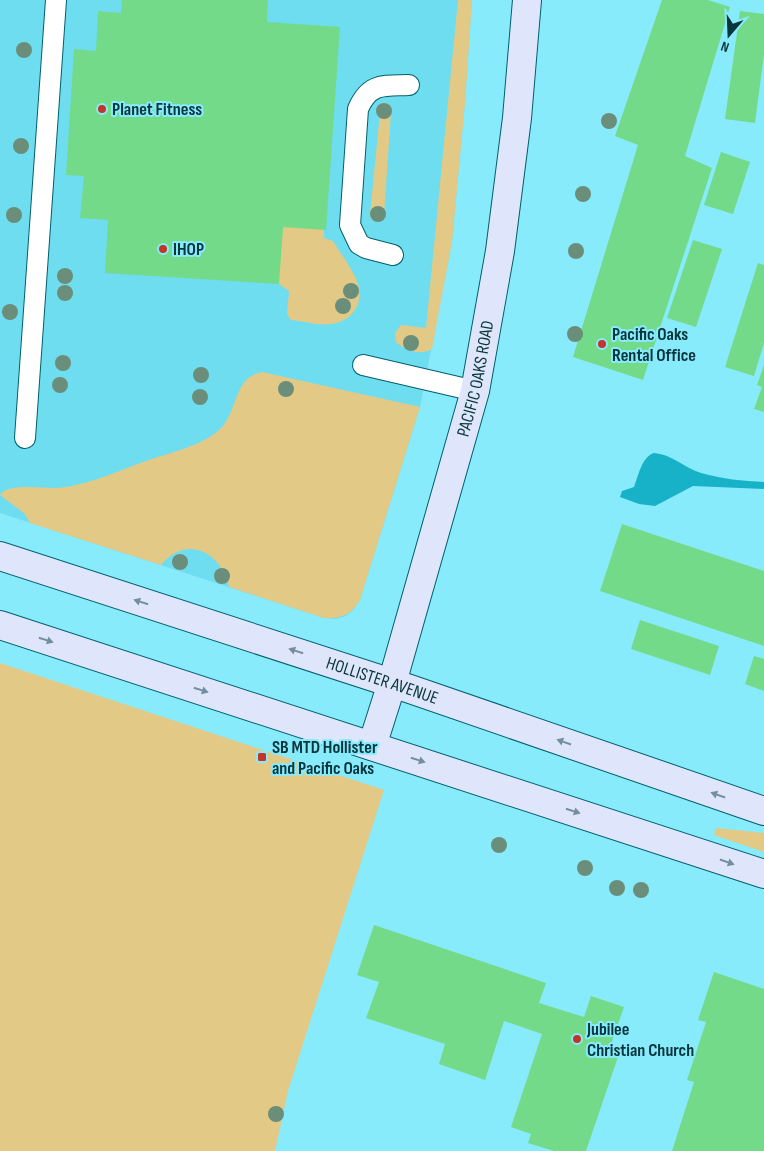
<svg xmlns="http://www.w3.org/2000/svg" width="764" height="1151" font-family="'Sofia Sans Condensed',sans-serif">
<style>
.built{fill:#6eddef}
.green{fill:#e3c986}
.water{fill:#17b2c7}
.building{fill:#73da8a}
.lines{fill:none;stroke-linecap:round;stroke-linejoin:round}
.lane-casing{stroke:#005f6b;stroke-width:22}
.secondary-casing{stroke:#005f6b;stroke-width:30}
.lane{stroke:#fff;stroke-width:20}
.secondary{stroke:#dfe6fb;stroke-width:28}
.tree{fill:#6a8e79}
.oneway{fill:#738e9c}
.poi-dot{fill:#c23528;stroke:#87ebfc;stroke-width:2}
.labels{text-anchor:middle;dominant-baseline:central;stroke-width:4;stroke-linejoin:round;paint-order:stroke}
.poi-label{font-size:18px;font-weight:bold;fill:#07353c;stroke:#87ebfc;text-anchor:start}
.street-label{font-size:18px;fill:#07353c;stroke:#87ebfc}
</style>
<rect width="100%" height="100%" fill="#87ebfc"/>
<!-- built -->
<path class="built" d="M 0,0 L 472,0 L 465,103 L 452,242 L 420,407 L 360,600 L 354,609 L 346,616 L 336,619 L 324,618 L 0,513 Z"/>
<!-- green -->
<g class="green">
<path d="M 458,0 L 472,0 L 465,103 L 452,242 L 432,349 C 420,356 405,350 396,342 L 395,333 L 401,325 L 426,328 Z"/>
<path d="M 381,103 L 389,104 L 391,112 L 384,215 L 378,222 L 371,219 L 370,214 Z"/>
<path d="M 279,225 L 324,228 L 324,238 L 333,241 C 341,254 351,267 357,281 C 365,302 353,322 330,324 C 318,326 303,321 291,320 L 287,314 L 289,291 L 276,282 Z"/>
<path d="M 262,372 L 420,407 L 360,600 C 351,615 341,619 324,618 L 229,587 C 221,552 187,534 161,565 L 30,523 L 24,513 L 0,495 C 8,483 40,488 54,488 C 86,487 119,470 149,460 C 172,452 201,446 219,430 C 239,412 232,378 262,372 Z"/>
<path d="M 0,663 L 384,790 L 288,1091 L 275,1151 L 0,1151 Z"/>
<path d="M 716,828 L 764,833 L 764,852 L 714,835 Z"/>
</g>
<!-- water -->
<path class="water" d="M 654,453 C 671,454 685,468 701,473 C 722,479 743,481 764,482 L 764,489 L 693,486 L 655,506 L 639,504 L 620,497 L 622,491 L 634,487 C 638,477 642,456 654,453 Z"/>
<!-- building -->
<g class="building">
<path d="M 122,0 L 268,0 L 267,22 L 340,27 L 326,230 L 283,227 L 279,284 L 105,273 L 108,220 L 80,218 L 84,176 L 66,175 L 74,49 L 96,51 L 98,11 L 121,13 Z"/>
<path d="M 662,0 L 708,0 L 730,7 L 685,156 L 712,168 L 643,380 L 573,357 L 638,145 L 615,136 Z"/>
<path d="M 740,11 L 764,14 L 764,54 L 755,123 L 725,119 Z"/>
<path d="M 721,152 L 750,162 L 733,214 L 704,205 Z"/>
<path d="M 693,240 L 722,249 L 696,327 L 667,318 Z"/>
<path d="M 758,263 L 764,265 L 764,343 L 754,376 L 725,367 Z"/>
<path d="M 764,365 L 764,412 L 754,409 L 762,387 L 757,385 Z"/>
<path d="M 622,524 L 764,571 L 764,646 L 600,591 Z"/>
<path d="M 640,620 L 719,646 L 710,675 L 631,649 Z"/>
<path d="M 754,656 L 764,659 L 764,691 L 745,684 Z"/>
<path d="M 374,925 L 546,983 L 539,1003 L 584,1017 L 591,996 L 624,1007 L 609,1050 L 619,1054 L 586,1151 L 554,1151 L 528,1143 L 531,1134 L 511,1127 L 542,1034 L 504,1021 L 485,1080 L 439,1064 L 445,1044 L 366,1018 L 379,982 L 357,975 Z"/>
<path d="M 714,972 L 764,989 L 764,1151 L 672,1151 L 694,1082 L 687,1080 L 706,1022 L 698,1020 Z"/>
</g>
<g class="lines">
<!-- lane casing -->
<g class="lane-casing">
<g id="lane">
<path d="M 393,255 L 366,248 L 359,244 L 350,225 L 358,109 C 370,82 384,86 409,85"/>
<path d="M 363,365 L 475,391"/>
<path d="M 25,438 L 56,0"/>
</g>
</g>
<!-- secondary casing -->
<g class="secondary-casing">
<g id="secondary">
<path id="s1" d="M 0,556 L 410,689 L 764,811"/>
<path d="M 0,625 L 764,874"/>
<path id="s2" d="M 372,746 L 392,683 L 475,391 L 500,251 L 517,118 L 527,0"/>
</g>
</g>
<!-- lane -->
<use href="#lane" class="lane"/>
<!-- secondary -->
<use href="#secondary" class="secondary"/>
</g>
<!-- trees -->
<g class="tree">
<circle cx="24" cy="50" r="8"/>
<circle cx="384" cy="111" r="8"/>
<circle cx="609" cy="121" r="8"/>
<circle cx="21" cy="146" r="8"/>
<circle cx="583" cy="194" r="8"/>
<circle cx="378" cy="214" r="8"/>
<circle cx="14" cy="215" r="8"/>
<circle cx="576" cy="251" r="8"/>
<circle cx="65" cy="276" r="8"/>
<circle cx="351" cy="291" r="8"/>
<circle cx="65" cy="293" r="8"/>
<circle cx="343" cy="306" r="8"/>
<circle cx="10" cy="312" r="8"/>
<circle cx="575" cy="334" r="8"/>
<circle cx="411" cy="343" r="8"/>
<circle cx="63" cy="363" r="8"/>
<circle cx="201" cy="375" r="8"/>
<circle cx="60" cy="385" r="8"/>
<circle cx="286" cy="389" r="8"/>
<circle cx="200" cy="397" r="8"/>
<circle cx="180" cy="562" r="8"/>
<circle cx="222" cy="576" r="8"/>
<circle cx="499" cy="845" r="8"/>
<circle cx="585" cy="868" r="8"/>
<circle cx="617" cy="888" r="8"/>
<circle cx="641" cy="890" r="8"/>
<circle cx="276" cy="1114" r="8"/>
</g>
<!-- one-way arrows -->
<defs><path id="oneway-solid" d="M-6-.8H1V-3.2L6.5 0L1 3.2V.8H-6Z" transform="scale(1.25)"/></defs>
<g class="oneway">
<use href="#oneway-solid" transform="translate(141 602) rotate(-162)"/>
<use href="#oneway-solid" transform="translate(46 640) rotate(18)"/>
<use href="#oneway-solid" transform="translate(296 651) rotate(-162)"/>
<use href="#oneway-solid" transform="translate(201 690) rotate(18)"/>
<use href="#oneway-solid" transform="translate(564 742) rotate(-161)"/>
<use href="#oneway-solid" transform="translate(418 760) rotate(18)"/>
<use href="#oneway-solid" transform="translate(718 795) rotate(-161)"/>
<use href="#oneway-solid" transform="translate(573 811) rotate(18)"/>
<use href="#oneway-solid" transform="translate(727 862) rotate(19)"/>
</g>
<!-- markers -->
<g class="poi-dot">
<circle cx="102" cy="109" r="5"/>
<circle cx="163" cy="249" r="5"/>
<circle cx="602" cy="344" r="5"/>
<rect x="257" y="752" width="10" height="10" rx="2.5"/>
<circle cx="577" cy="1039" r="5"/>
</g>
<g class="labels">
<!-- poi labels -->
<g class="poi-label">
<text x="112" y="109">Planet Fitness</text>
<text x="173" y="249">IHOP</text>
<text x="612" y="334">Pacific Oaks<tspan x="612" dy="21">Rental Office</tspan></text>
<text x="272" y="747">SB MTD Hollister<tspan x="272" dy="21">and Pacific Oaks</tspan></text>
<text x="587" y="1029">Jubilee<tspan x="587" dy="21">Christian Church</tspan></text>
</g>
<!-- street labels -->
<g class="street-label">
<text stroke="none"><textPath href="#s2" startOffset="382">PACIFIC OAKS ROAD</textPath></text>
<text stroke="none"><textPath href="#s1" startOffset="402">HOLLISTER AVENUE</textPath></text>
</g>
</g>
<!-- north arrow -->
<g transform="translate(729 35) rotate(199)" stroke="#87ebfc" stroke-width="4" paint-order="stroke">
<path d="M0-4L9 19L0 12L-9 19Z" fill="#07353c"/>
<text y="-8" font-size="14" font-weight="bold" text-anchor="middle" fill="#07353c">N</text>
</g>
</svg>
